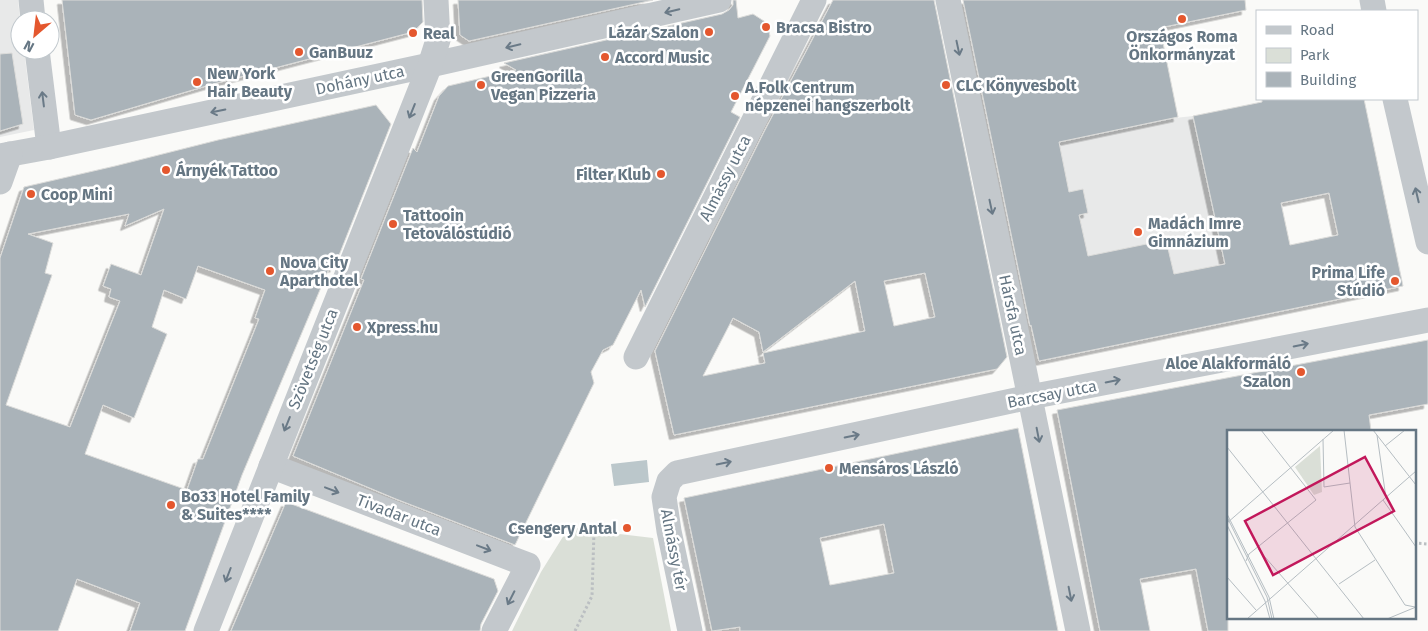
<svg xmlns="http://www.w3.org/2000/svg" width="1428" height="631" font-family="'Fira Sans',sans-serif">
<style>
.built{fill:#e8e9e9}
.green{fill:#dadfd7}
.water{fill:#bbc7cb}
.building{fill:#aab3b9;stroke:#dcdcda;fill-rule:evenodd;filter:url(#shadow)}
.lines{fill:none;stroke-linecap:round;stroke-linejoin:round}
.path{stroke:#bbbfc2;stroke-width:3;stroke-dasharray:2.5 2.5;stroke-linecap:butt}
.minor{stroke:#c3c8cc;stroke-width:25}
.oneway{stroke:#6a7a87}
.poi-dot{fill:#e4572e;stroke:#fff;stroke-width:2}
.labels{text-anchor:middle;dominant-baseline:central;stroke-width:5;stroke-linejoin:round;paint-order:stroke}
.poi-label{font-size:16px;font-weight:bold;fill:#657683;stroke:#fff;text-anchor:start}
.street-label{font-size:16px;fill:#657683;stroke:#fff}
.inset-road{fill:none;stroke:#b5bdc2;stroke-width:1}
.view{fill:#c2185b;fill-opacity:0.15;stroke:#c2185b;stroke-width:2.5}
.inset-edge{fill:none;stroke:#657683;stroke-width:2.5}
</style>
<defs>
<filter id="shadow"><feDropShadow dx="-4.5" dy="4.5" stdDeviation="0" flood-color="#0004"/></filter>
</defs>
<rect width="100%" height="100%" fill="#fafaf8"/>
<!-- built -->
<g class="built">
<path d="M 0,0 L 18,0 L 20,20 L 20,50 L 24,50 L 34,130 L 0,137 Z"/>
<path d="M 1237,107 L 1281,311 L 1039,361 L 995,155 L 1166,119 L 1193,116 Z"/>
</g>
<!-- green -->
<path class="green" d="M 569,527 L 594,531 L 653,538 L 671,631 L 512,631 L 541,572 Z"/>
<!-- water -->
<path class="water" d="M 647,460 L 649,482 L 614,486 L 611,464 Z"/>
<!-- building -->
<g class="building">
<path d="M 62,0 L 422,0 L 423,22 L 413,32 L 213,84 L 91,120 L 75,115 Z"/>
<path d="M 458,0 L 653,0 L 469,41 L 460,35 Z"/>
<path d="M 733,0 L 736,0 L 738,18 L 753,14 L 767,23 L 770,36 L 731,112 L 740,117 L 645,307 L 641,290 L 613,345 L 603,350 L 591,372 L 594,383 L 515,545 L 396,499 L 293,456 L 364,280 L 361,279 L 413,148 L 417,152 L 439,96 L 448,86 L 516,70 L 504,63 L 722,14 L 729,10 L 733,5 Z"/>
<path d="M 833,0 L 934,0 L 1007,357 L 997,369 L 674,435 L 655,351 L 764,132 ZM 925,273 L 935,317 L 894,326 L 884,281 ZM 855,281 L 865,331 L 763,353 L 765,363 L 703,376 L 733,318 L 759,332 L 763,352 Z"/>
<path d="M 963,0 L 1245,0 L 1246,10 L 1164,27 L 1165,32 L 1161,33 L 1178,117 L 1059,142 L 1069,192 L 1083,189 L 1088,213 L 1079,215 L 1088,256 L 1166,240 L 1174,274 L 1225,264 L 1193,116 L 1262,102 L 1262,99 L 1364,99 L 1403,286 L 1039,361 L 1031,325 L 1030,326 ZM 1329,193 L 1338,235 L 1290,245 L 1281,203 Z"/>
<path d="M 12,53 L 23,124 L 0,131 L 0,54 Z"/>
<path d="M 376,105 L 391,124 L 334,268 L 330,266 L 242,475 L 185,631 L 130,631 L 140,603 L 77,579 L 58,631 L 0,631 L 0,258 L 24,187 L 115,166 L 218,140 ZM 164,209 L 141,275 L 111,264 L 103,286 L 111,289 L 109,297 L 120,301 L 70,427 L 6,405 L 52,275 L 45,273 L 53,243 L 28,234 L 129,214 L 125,226 ZM 198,266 L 265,290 L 255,318 L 259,319 L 203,459 L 198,459 L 187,490 L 85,454 L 103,405 L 134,418 L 167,334 L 152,327 L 164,290 L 186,299 Z"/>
<path d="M 1428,340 L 1428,404 L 1369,415 L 1371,431 L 1228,431 L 1228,631 L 1208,631 L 1196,569 L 1140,579 L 1150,631 L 1100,631 L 1057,410 Z"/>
<path d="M 1018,428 L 1058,631 L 740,631 L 740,627 L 712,631 L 684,498 ZM 884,524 L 894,573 L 830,585 L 820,538 Z"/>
<path d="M 286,502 L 494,579 L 498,591 L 481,624 L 480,631 L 231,631 Z"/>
</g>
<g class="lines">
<!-- path -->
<g class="path">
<path d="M 1414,543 L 1428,544"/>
<path d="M 575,631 L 592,596 L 594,531"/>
</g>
<!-- minor -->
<g class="minor">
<path d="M 31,0 L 33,20"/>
<path d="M 948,0 L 1078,631"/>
<path d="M 1372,0 L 1374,11"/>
<path d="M 37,50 L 49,147"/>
<path d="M 1395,99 L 1428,242"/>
<path d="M 0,156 L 49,147 L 430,65 L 719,0"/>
<path d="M 0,182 L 10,154"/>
<path d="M 636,357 L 814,0"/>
<path d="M 271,466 L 528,565 L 494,631"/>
<path d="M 206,631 L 430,65 L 438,40 L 436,0"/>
<path d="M 690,631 L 669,531 L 664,497 L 669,481 L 677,473 L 1030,397 L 1428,320"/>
</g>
</g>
<!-- one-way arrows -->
<defs><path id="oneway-shaft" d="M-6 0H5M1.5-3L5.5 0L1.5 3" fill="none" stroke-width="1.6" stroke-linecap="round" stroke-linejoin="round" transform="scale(1.25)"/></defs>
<g class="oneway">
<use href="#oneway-shaft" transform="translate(672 11) rotate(167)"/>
<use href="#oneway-shaft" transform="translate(513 46) rotate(167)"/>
<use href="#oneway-shaft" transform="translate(958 48) rotate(78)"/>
<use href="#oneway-shaft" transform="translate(43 99) rotate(-97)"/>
<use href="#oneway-shaft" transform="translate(218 111) rotate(168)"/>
<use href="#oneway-shaft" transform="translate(412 111) rotate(112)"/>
<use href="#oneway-shaft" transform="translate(1417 195) rotate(-103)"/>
<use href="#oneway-shaft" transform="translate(991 207) rotate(78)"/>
<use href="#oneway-shaft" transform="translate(1301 345) rotate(-11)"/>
<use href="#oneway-shaft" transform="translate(1113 381) rotate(-11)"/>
<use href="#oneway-shaft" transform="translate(287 424) rotate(112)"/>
<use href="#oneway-shaft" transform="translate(1038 435) rotate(79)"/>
<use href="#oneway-shaft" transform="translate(852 436) rotate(-12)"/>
<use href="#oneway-shaft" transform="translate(724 463) rotate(-12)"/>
<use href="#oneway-shaft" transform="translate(332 490) rotate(21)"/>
<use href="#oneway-shaft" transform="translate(484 548) rotate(21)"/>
<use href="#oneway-shaft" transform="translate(228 575) rotate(111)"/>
<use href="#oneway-shaft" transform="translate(1070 594) rotate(79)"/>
<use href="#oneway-shaft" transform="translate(511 598) rotate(117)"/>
</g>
<!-- markers -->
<g class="poi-dot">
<circle cx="1182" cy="19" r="5"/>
<circle cx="766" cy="27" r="5"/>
<circle cx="709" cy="32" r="5"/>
<circle cx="413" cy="33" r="5"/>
<circle cx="299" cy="52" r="5"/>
<circle cx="605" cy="57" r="5"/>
<circle cx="197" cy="82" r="5"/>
<circle cx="481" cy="85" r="5"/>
<circle cx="946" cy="85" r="5"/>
<circle cx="735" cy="96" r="5"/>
<circle cx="166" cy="170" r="5"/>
<circle cx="661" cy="174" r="5"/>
<circle cx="31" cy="194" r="5"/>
<circle cx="393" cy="224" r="5"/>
<circle cx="1138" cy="232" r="5"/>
<circle cx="270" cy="271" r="5"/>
<circle cx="1395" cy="281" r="5"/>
<circle cx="357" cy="327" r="5"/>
<circle cx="1301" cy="372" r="5"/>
<circle cx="829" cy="468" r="5"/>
<circle cx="171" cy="505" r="5"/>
<circle cx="627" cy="528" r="5"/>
</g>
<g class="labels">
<!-- poi labels -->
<g class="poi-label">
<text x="776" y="27">Bracsa Bistro</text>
<text x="699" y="32" text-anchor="end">Lázár Szalon</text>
<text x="423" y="33">Real</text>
<text x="1182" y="36" text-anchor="middle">Országos Roma<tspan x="1182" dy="18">Önkormányzat</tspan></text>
<text x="309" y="52">GanBuuz</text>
<text x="615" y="57">Accord Music</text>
<text x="207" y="73">New York<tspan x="207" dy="18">Hair Beauty</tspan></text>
<text x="491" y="76">GreenGorilla<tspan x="491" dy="18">Vegan Pizzeria</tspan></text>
<text x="956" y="85">CLC Könyvesbolt</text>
<text x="745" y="87">A.Folk Centrum<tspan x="745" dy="18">népzenei hangszerbolt</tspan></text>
<text x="176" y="170">Árnyék Tattoo</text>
<text x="651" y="174" text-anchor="end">Filter Klub</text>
<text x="41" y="194">Coop Mini</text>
<text x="403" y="215">Tattooin<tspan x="403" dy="18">Tetoválóstúdió</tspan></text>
<text x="1148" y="223">Madách Imre<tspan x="1148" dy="18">Gimnázium</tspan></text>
<text x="280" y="262">Nova City<tspan x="280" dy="18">Aparthotel</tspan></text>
<text x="1385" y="272" text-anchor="end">Prima Life<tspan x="1385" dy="18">Stúdió</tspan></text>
<text x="367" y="327">Xpress.hu</text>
<text x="1291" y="363" text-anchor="end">Aloe Alakformáló<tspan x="1291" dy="18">Szalon</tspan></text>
<text x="839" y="468">Mensáros László</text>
<text x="181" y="496">Bo33 Hotel Family<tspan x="181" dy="18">&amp; Suites****</tspan></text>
<text x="617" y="528" text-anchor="end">Csengery Antal</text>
</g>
<!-- street labels -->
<g class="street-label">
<text transform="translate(360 80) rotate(-12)">Dohány utca</text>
<text transform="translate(725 178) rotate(-63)">Almássy utca</text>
<text transform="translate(1013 315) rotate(78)">Hársfa utca</text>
<text transform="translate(313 359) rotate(-68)">Szövetség utca</text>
<text transform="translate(1052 394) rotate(-11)">Barcsay utca</text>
<text transform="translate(399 515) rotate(21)">Tivadar utca</text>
<text transform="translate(674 550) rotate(79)">Almássy tér</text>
</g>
</g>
<!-- overview -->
<g transform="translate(1227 430)">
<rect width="189" height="189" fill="#fafaf8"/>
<path d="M 93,16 L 95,62 L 87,65 L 68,37 Z" fill="#dadfd7"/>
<path class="inset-road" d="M 117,0 L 128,97 L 178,175 L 188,177M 146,0 L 189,55M 150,5 L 159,68M 96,9 L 97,57 L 123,53M 158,16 L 178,0M 0,17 L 137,189M 156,70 L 189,117M 0,84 L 42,167 L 47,189M 0,87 L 40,167 L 45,189M 0,93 L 107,0M 0,95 L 38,171 L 43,189M 31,119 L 92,189M 19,131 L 22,124 L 89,70 L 34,0M 0,147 L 29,180M 112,154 L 148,130M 20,189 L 189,41M 160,189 L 189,177"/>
<path class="view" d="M 138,27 L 167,81 L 46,145 L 18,91 Z"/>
<rect width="189" height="189" class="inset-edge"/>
</g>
<!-- legend -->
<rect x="1256" y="10" width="162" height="90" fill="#ffffff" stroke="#c1c8cd"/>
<rect x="1266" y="26" width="25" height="8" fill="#c3c8cc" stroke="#c1c8cd"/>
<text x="1300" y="35" font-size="15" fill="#657683">Road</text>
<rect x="1266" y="48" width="25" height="15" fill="#dadfd7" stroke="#c1c8cd"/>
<text x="1300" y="60" font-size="15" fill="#657683">Park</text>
<rect x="1266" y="72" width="25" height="15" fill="#aab3b9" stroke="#c1c8cd"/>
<text x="1300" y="85" font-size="15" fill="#657683">Building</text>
<!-- north arrow -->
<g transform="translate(35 35) rotate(208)"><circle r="24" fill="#ffffff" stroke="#c1c8cd"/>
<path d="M0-4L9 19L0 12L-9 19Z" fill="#e4572e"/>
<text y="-8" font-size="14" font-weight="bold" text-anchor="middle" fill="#657683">N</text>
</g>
</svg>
